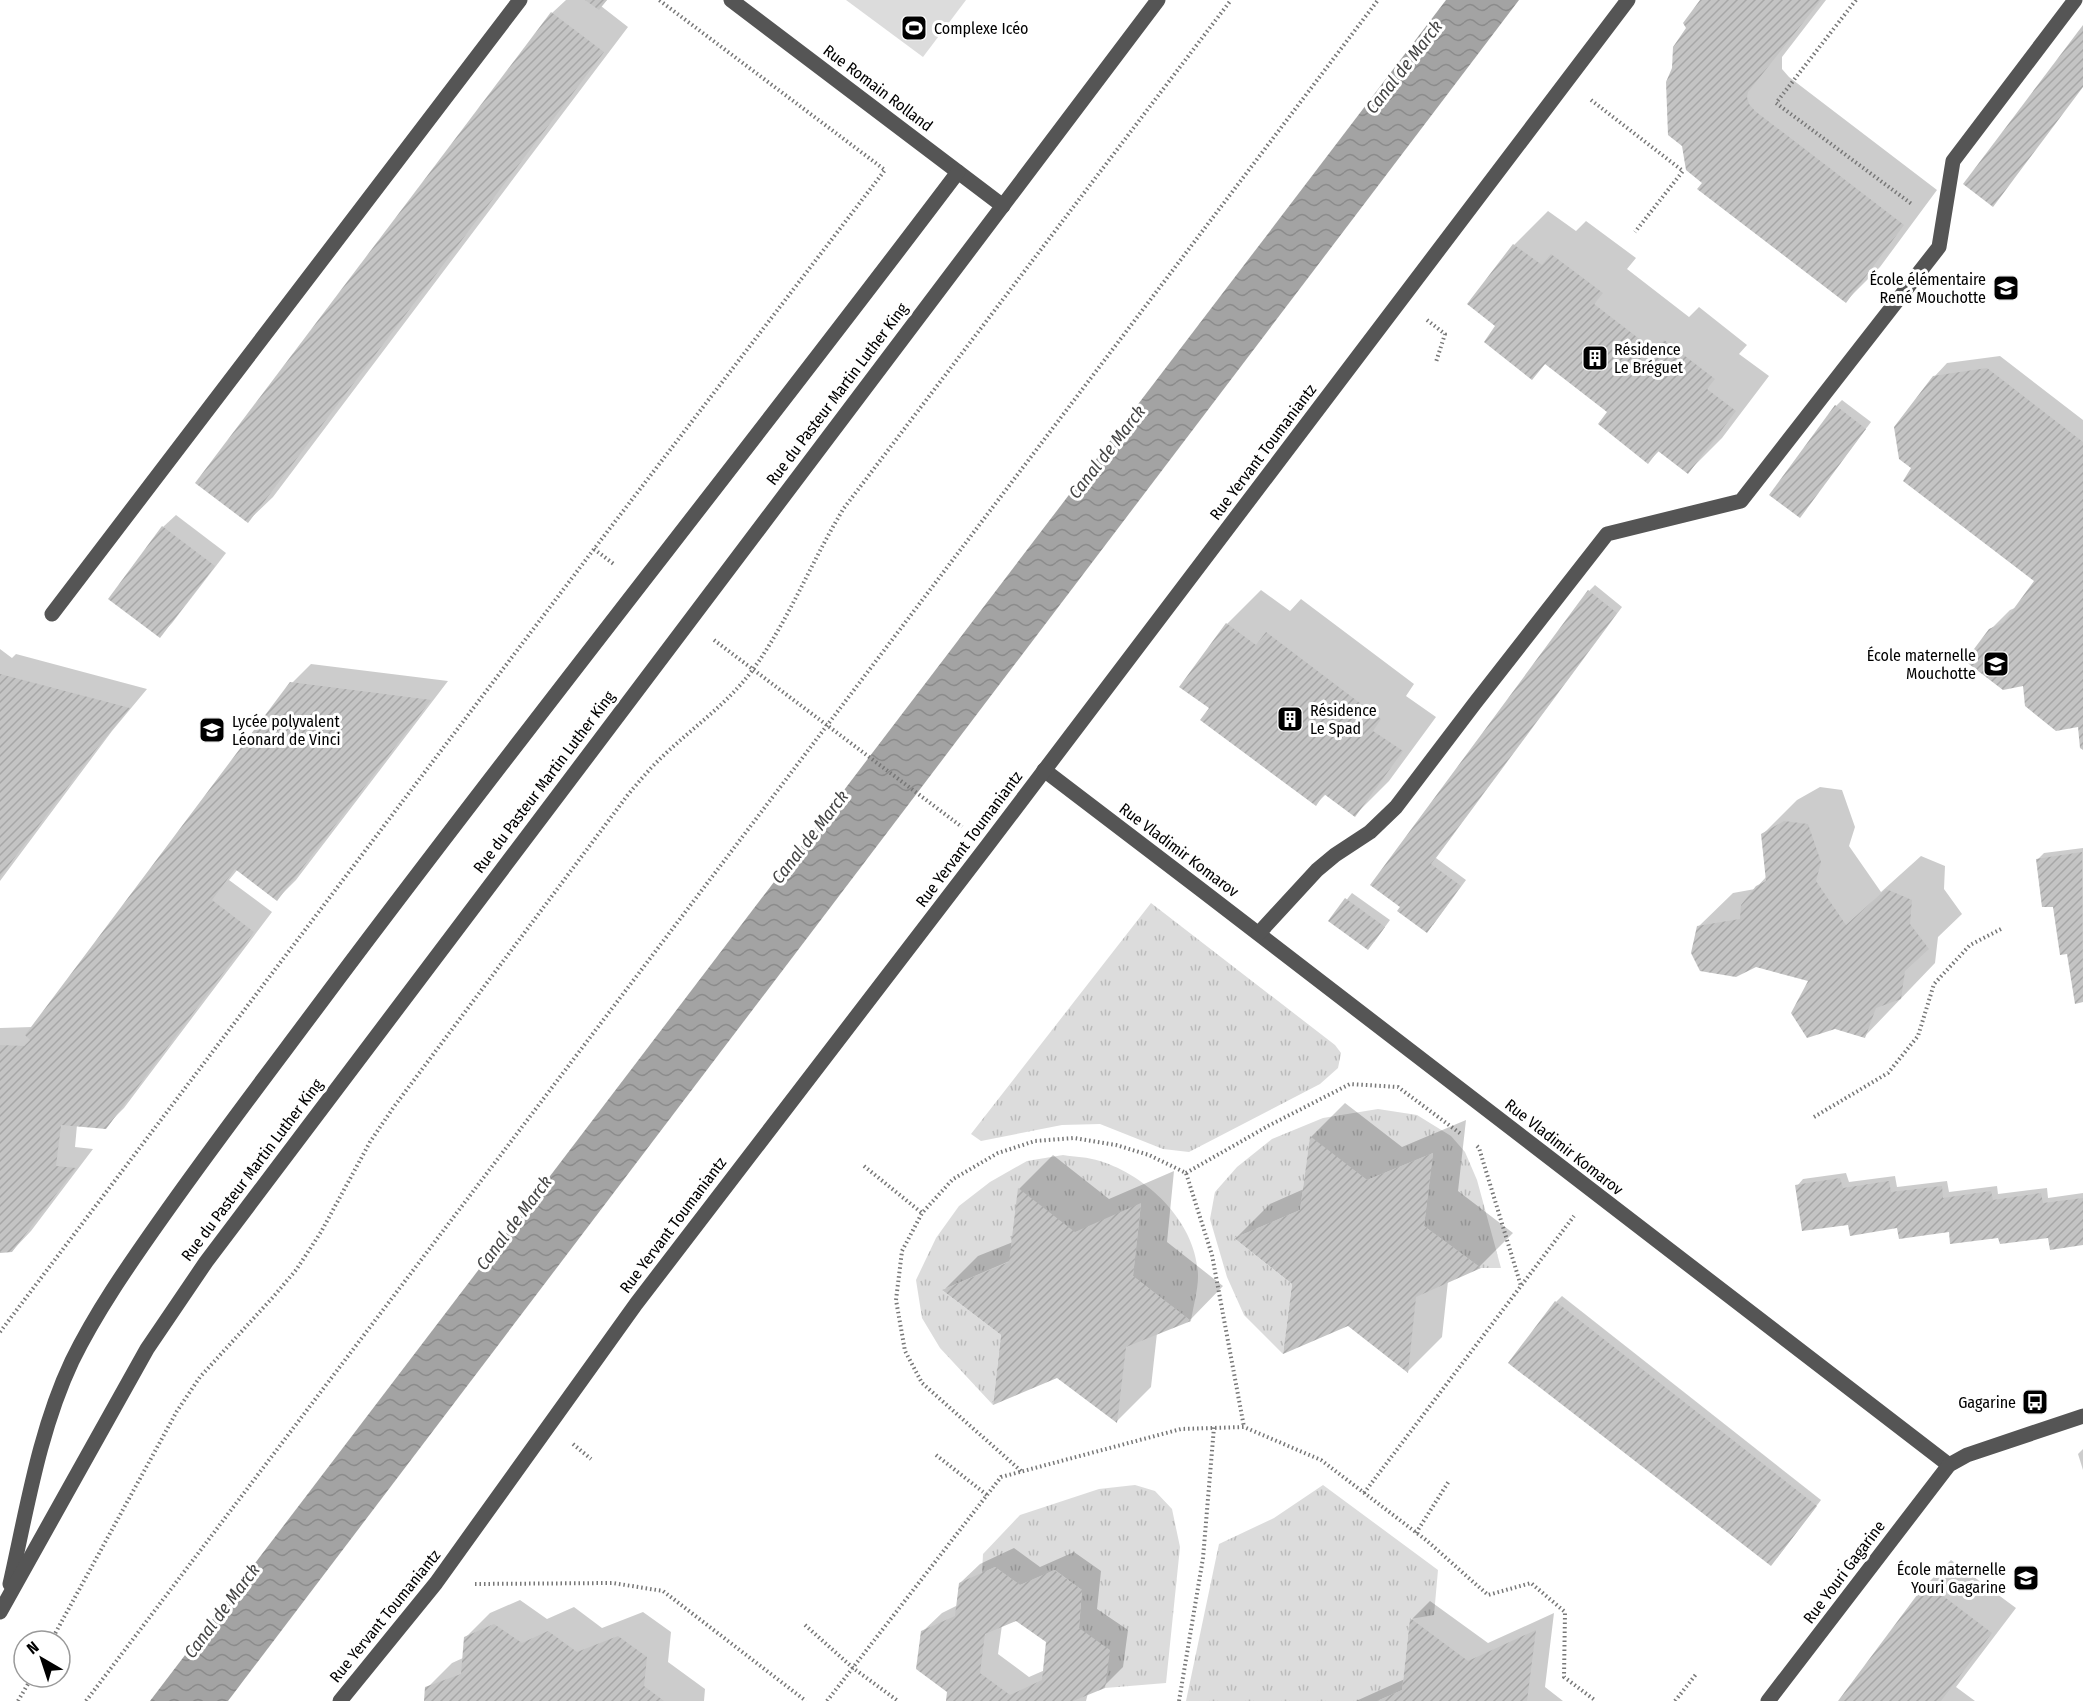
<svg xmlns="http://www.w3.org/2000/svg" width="2083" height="1701" font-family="'Fira Sans Condensed',sans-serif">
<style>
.grass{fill:url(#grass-tufts)}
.pitch{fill:#dcdcdc}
.water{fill:url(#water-waves)}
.shadow{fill:#0003;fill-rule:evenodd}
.building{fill:url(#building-hatch);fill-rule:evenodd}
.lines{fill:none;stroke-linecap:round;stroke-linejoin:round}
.path{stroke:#777;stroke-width:4;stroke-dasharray:1.5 3;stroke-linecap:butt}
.minor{stroke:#555;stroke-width:15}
.labels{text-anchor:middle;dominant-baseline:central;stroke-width:6;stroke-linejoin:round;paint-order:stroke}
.poi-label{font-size:16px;fill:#000;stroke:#fff;text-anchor:start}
.street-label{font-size:16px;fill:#000;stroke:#fff}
.water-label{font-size:18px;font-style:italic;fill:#444;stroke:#fff}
</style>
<defs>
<pattern id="grass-tufts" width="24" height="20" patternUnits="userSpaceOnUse" patternTransform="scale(1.5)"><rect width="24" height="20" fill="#dcdcdc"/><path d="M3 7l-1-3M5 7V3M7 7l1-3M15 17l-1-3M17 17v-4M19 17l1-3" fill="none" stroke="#bbb"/></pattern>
<pattern id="water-waves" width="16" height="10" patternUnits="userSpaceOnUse" patternTransform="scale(1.5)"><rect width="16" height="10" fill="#a3a3a3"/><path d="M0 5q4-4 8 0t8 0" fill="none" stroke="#8b8b8b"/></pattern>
<pattern id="building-hatch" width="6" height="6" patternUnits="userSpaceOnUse" patternTransform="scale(1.5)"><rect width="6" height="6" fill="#c4c4c4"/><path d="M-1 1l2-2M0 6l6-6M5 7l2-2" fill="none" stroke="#a7a7a7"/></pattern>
</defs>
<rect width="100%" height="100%" fill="#fff"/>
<!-- grass -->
<g class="grass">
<path d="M 1151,903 L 1335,1045 L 1341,1053 L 1338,1068 L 1320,1084 L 1189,1152 L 1163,1149 L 1100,1124 L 1062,1125 L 981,1141 L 971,1134 Z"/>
<path d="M 1378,1109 L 1417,1115 L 1451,1136 L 1465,1152 L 1477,1180 L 1501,1268 L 1481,1268 L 1424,1226 L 1433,1153 L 1367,1180 L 1310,1137 L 1300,1210 L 1234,1238 L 1292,1284 L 1283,1354 L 1244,1315 L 1227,1277 L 1210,1219 L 1215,1192 L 1237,1167 L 1272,1139 L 1323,1118 Z"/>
<path d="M 1063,1155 C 1075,1157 1088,1157 1100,1161 C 1148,1176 1197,1223 1198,1276 C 1198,1290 1193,1307 1191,1321 L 1133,1276 L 1141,1204 L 942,1290 L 1001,1335 L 993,1405 L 940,1348 L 922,1318 L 916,1280 L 936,1238 L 959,1206 L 990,1182 L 1027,1161 Z"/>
<path d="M 1135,1485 L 1155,1491 L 1172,1509 L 1180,1547 L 1166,1683 L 1105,1688 L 1079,1628 L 1082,1590 L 1055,1570 L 1020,1585 L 995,1567 L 982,1573 L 983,1554 L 1020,1515 L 1099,1489 Z"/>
<path d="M 1323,1485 L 1438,1570 L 1434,1615 L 1410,1619 L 1402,1690 L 1377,1701 L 1186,1701 L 1219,1544 L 1274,1518 Z"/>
</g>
<!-- pitch -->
<path class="pitch" d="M 846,0 L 966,0 L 923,57 Z"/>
<!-- water -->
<path class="water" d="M 1446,0 L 1519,0 L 228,1701 L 150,1701 Z"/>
<!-- shadow -->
<g class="shadow">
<path d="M 566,0 L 607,0 L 601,6 L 628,27 L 273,497 L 248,521 L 552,13 Z"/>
<path d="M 1702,0 L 1826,0 L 1782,57 L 1782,69 L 1789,77 L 1937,190 L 1880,267 L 1846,301 L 1704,183 L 1688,28 Z"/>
<path d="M 1548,211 L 1576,231 L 1586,221 L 1636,258 L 1627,269 L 1689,317 L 1699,307 L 1747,345 L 1739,354 L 1769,376 L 1722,438 L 1688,472 L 1659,451 L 1648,462 L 1610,412 L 1546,363 L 1532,378 L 1497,326 L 1469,304 L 1514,245 Z"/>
<path d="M 2000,356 L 2083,420 L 2083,749 L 2079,726 L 2024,684 L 1990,630 L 2010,610 L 2017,607 L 2040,576 L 1913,469 L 1934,377 L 1947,363 Z"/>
<path d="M 1842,400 L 1871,422 L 1800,516 L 1836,406 Z"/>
<path d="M 176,515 L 226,553 L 172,623 L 159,636 L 163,527 Z"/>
<path d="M 1595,585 L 1622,607 L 1436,858 L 1466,880 L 1433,925 L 1399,910 L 1589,591 Z"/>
<path d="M 1261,590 L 1290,611 L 1301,599 L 1414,684 L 1406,696 L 1436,717 L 1389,781 L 1355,815 L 1326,794 L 1316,804 L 1211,708 L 1181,686 L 1227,624 Z"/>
<path d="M 0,649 L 12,658 L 16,654 L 147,689 L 112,731 L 0,881 Z"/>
<path d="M 311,664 L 448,681 L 296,880 L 277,899 L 238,869 L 229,880 L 272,912 L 124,1108 L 105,1127 L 77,1125 L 75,1147 L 93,1149 L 31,1231 L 12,1251 L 0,1251 L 0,1028 L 32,1027 L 292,683 Z"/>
<path d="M 1820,787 L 1842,790 L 1855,827 L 1849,846 L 1881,892 L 1921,856 L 1945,866 L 1944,889 L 1962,914 L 1938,937 L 1935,963 L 1865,1036 L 1811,980 L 1698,927 L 1733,893 L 1755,889 L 1767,876 L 1763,834 L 1797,800 Z"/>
<path d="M 2083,848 L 2083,1001 L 2076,1002 L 2069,952 L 2038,859 L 2044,853 Z"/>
<path d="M 1352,893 L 1390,920 L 1374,942 L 1330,921 Z"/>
<path d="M 1345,1103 L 1402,1147 L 1466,1120 L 1458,1191 L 1513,1233 L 1480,1266 L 1448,1281 L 1442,1337 L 1408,1371 L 1236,1238 L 1270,1204 L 1304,1189 L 1311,1137 Z"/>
<path d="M 1053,1155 L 1109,1199 L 1174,1171 L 1167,1242 L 1223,1286 L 1190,1320 L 1157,1333 L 1151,1387 L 1117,1421 L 944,1290 L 978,1256 L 1013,1242 L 1019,1189 Z"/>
<path d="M 1846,1173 L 1849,1182 L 1895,1176 L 1897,1187 L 1947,1181 L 1949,1192 L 1997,1186 L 1998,1194 L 2047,1188 L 2048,1198 L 2083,1193 L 2083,1243 L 2049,1237 L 2000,1236 L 1849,1223 L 1797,1186 L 1803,1179 Z"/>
<path d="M 1562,1296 L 1821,1500 L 1777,1558 L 1556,1302 Z"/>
<path d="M 2083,1449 L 2083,1470 L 2078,1454 Z"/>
<path d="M 1014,1548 L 1040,1567 L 1074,1552 L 1101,1571 L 1097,1609 L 1128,1630 L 1123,1667 L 1104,1686 L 1088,1693 L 1086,1701 L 947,1701 L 949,1691 L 922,1632 L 942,1613 L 958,1605 L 960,1583 L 980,1564 ZM 1017,1619 L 1047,1641 L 1045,1670 L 1029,1677 L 998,1654 L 1002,1625 Z"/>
<path d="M 1951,1560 L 2016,1608 L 1956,1687 L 1975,1701 L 1840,1701 L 1927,1584 Z"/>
<path d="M 520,1600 L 547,1619 L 574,1607 L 602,1628 L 643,1612 L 671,1632 L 668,1662 L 705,1689 L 704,1701 L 426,1701 L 427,1688 L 452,1663 L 463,1658 L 465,1638 L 490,1613 Z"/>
<path d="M 1430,1601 L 1488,1643 L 1554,1613 L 1545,1687 L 1563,1701 L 1356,1701 L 1405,1679 L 1412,1619 Z"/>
</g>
<!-- building -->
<g class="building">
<path d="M 585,0 L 607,0 L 599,10 Z"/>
<path d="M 1700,0 L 1821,0 L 1748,92 L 1747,97 L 1749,104 L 1755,111 L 1904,225 L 1846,303 L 1697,189 L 1702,183 L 1686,170 L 1682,146 L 1668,135 L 1666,82 L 1672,68 L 1673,47 L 1686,28 L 1683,23 Z"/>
<path d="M 551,12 L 604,52 L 248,523 L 195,483 Z"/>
<path d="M 2083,25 L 2083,87 L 1993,207 L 1963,184 Z"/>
<path d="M 1513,244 L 1542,265 L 1551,254 L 1603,293 L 1594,304 L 1655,351 L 1664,340 L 1715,379 L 1707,389 L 1736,411 L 1688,474 L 1658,451 L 1648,464 L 1598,424 L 1607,412 L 1545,364 L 1532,380 L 1484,342 L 1495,326 L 1467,304 Z"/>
<path d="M 1987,368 L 2083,442 L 2083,750 L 2080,748 L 2078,727 L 2056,731 L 2025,706 L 2023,686 L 2003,690 L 1965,661 L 1989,629 L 2004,622 L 2034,581 L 1903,481 L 1911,468 L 1899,459 L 1894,427 L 1933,376 Z"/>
<path d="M 1835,405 L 1866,429 L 1800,518 L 1769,495 Z"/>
<path d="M 162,526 L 215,566 L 160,638 L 108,599 Z"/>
<path d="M 1588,590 L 1617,613 L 1431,864 L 1461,886 L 1427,933 L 1397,911 L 1400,907 L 1370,885 Z"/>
<path d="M 1226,623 L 1256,645 L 1266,632 L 1381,719 L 1373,731 L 1403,751 L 1355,817 L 1324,794 L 1316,806 L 1200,720 L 1209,708 L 1179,687 Z"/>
<path d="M 0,674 L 130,708 L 94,752 L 0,877 Z"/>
<path d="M 290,682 L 431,700 L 277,901 L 235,869 L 212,900 L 254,932 L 106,1129 L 61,1125 L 56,1166 L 76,1168 L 12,1252 L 0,1253 L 0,1045 L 24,1046 L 30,1040 L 25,1035 Z"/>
<path d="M 1784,821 L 1808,824 L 1821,862 L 1816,881 L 1846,925 L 1886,889 L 1912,900 L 1910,924 L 1929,949 L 1905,971 L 1901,999 L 1876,1008 L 1865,1038 L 1835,1029 L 1807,1038 L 1791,1013 L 1808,981 L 1756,967 L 1736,977 L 1700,971 L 1691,953 L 1697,926 L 1740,919 L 1741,905 L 1756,886 L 1766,881 L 1761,834 Z"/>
<path d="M 2082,852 L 2083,1002 L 2075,1004 L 2067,954 L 2060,955 L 2053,907 L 2042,907 L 2036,859 Z"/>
<path d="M 1345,898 L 1385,927 L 1368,950 L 1328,921 Z"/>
<path d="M 1310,1136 L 1367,1180 L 1433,1153 L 1424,1226 L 1481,1268 L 1416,1297 L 1408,1373 L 1348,1326 L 1283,1354 L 1292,1284 L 1234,1238 L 1300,1210 Z"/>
<path d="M 1840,1178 L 1843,1188 L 1889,1181 L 1891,1192 L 1942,1186 L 1943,1198 L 1991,1191 L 1993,1200 L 2041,1193 L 2043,1203 L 2083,1198 L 2083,1245 L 2050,1250 L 2048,1238 L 2000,1244 L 1998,1238 L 1950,1244 L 1949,1232 L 1899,1239 L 1897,1228 L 1850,1236 L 1848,1225 L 1802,1231 L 1795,1185 Z"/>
<path d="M 1018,1188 L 1075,1232 L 1141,1203 L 1133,1276 L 1191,1321 L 1126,1347 L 1117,1423 L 1057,1378 L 993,1405 L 1001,1335 L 942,1290 L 1009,1262 Z"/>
<path d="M 1555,1301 L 1817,1506 L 1771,1566 L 1508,1363 Z"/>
<path d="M 995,1567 L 1020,1585 L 1054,1570 L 1082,1590 L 1079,1628 L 1110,1650 L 1105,1688 L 1073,1701 L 946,1701 L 947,1692 L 916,1669 L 921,1631 L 955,1616 L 959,1583 ZM 1016,1621 L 1046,1642 L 1042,1680 L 1010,1695 L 980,1673 L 985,1634 Z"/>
<path d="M 1926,1583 L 1992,1633 L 1941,1701 L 1838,1701 Z"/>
<path d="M 1410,1618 L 1468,1661 L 1536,1630 L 1527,1701 L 1377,1701 L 1402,1690 Z"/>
<path d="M 494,1624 L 522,1643 L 548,1631 L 577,1652 L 618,1636 L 647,1657 L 644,1686 L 664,1701 L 424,1701 L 425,1687 L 461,1674 L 464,1637 Z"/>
</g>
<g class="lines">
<!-- path -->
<g class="path">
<path d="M 1856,0 L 1776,103 L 1913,205"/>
<path d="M 1591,100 L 1683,171 L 1635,232"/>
<path d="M 1427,320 L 1445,334 L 1436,362"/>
<path d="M 594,549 L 615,565"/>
<path d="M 714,640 L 962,827"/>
<path d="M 1814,1117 L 1888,1073 L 1918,1036 L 1934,984 L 1970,945 L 2003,928"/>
<path d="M 1477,1146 L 1479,1148 L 1521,1286"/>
<path d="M 864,1166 L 922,1213"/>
<path d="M 1186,1173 L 1268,1126 L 1350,1084 L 1398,1087 L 1461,1134"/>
<path d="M 0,1332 L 594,549 L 885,170 L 659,0"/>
<path d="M 573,1444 L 591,1459"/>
<path d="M 936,1455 L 987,1495"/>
<path d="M 1021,1471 L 922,1383 L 905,1351 L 896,1300 L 902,1251 L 922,1213 L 953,1179 L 998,1153 L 1035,1141 L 1074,1138 L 1116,1145 L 1149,1155 L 1186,1173 L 1212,1255 L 1244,1427"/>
<path d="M 1364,1493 L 1574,1216"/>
<path d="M 1416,1533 L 1449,1481"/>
<path d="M 475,1584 L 613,1583 L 663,1591 L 806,1701"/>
<path d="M 805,1625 L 853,1668 L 898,1701"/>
<path d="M 51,1641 L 177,1411 L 200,1377 L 274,1296 L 296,1270 L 321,1232 L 370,1142 L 393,1108 L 627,796 C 635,786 643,777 651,768 C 684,733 726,707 754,668 C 790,618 812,560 844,508 L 1231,0"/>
<path d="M 18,1701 L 32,1677"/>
<path d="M 86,1701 L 1378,0"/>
<path d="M 827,1701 L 1001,1477 L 1181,1429 L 1244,1427 L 1321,1460 L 1426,1540 L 1488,1595 L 1531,1583 L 1565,1612 L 1564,1677 L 1596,1701"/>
<path d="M 1179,1701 L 1203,1558 L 1214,1427"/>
<path d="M 1675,1701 L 1697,1673"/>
</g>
<!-- minor -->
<g class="minor">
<path d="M 731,0 L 1003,206"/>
<path d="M 52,614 L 520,0"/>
<path d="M 1044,770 C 1347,1000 1647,1234 1949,1465"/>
<path d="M 1259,933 L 1317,870 L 1335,855 L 1370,832 L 1396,807 L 1475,703 L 1607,534 L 1741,501 L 1939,247 L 1953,161 L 2075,0"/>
<path d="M 10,1584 C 27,1509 39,1431 72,1361 C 96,1312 128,1266 159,1222 C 215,1142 275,1064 333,986 C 538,712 752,445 958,172"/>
<path d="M 0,1612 L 147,1349 L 206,1262 L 1158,0"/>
<path d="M 340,1701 L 436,1583 L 636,1304 L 987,846 L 1628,0"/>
<path d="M 1768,1701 L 1949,1465 L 1967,1455 L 2083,1416"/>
</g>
</g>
<!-- icons -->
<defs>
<g id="stadium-square" transform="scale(1.35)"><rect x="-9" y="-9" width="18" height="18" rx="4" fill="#000" stroke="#fff"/><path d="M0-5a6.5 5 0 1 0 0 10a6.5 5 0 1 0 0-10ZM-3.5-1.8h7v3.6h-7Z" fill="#fff"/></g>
<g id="school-square" transform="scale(1.35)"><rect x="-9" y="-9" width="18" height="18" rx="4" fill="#000" stroke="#fff"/><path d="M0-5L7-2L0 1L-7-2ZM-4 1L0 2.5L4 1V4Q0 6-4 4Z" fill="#fff"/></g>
<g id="building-square" transform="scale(1.35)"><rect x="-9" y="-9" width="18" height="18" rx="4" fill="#000" stroke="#fff"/><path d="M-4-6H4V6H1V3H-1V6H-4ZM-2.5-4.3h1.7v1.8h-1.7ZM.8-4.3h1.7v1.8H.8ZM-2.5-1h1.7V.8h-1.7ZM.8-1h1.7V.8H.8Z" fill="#fff"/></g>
<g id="bus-square" transform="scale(1.35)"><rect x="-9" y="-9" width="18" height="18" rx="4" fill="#000" stroke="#fff"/><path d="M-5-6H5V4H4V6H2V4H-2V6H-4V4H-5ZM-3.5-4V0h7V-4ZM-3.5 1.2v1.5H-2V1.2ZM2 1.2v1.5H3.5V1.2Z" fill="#fff"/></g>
</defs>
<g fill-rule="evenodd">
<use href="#stadium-square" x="914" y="28"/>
<use href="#school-square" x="2006" y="288"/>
<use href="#building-square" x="1595" y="358"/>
<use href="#school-square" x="1996" y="664"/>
<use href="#building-square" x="1290" y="719"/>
<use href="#school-square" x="212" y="730"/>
<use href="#bus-square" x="2035" y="1402"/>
<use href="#school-square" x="2026" y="1578"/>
</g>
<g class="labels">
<!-- poi labels -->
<g class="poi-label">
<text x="934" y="28">Complexe Icéo</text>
<text x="1986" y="279" text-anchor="end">École élémentaire<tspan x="1986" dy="18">René Mouchotte</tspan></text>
<text x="1614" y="349">Résidence<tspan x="1614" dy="18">Le Bréguet</tspan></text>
<text x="1976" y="655" text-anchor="end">École maternelle<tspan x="1976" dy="18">Mouchotte</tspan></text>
<text x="1310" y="710">Résidence<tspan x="1310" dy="18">Le Spad</tspan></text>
<text x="232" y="721">Lycée polyvalent<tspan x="232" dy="18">Léonard de Vinci</tspan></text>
<text x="2016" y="1402" text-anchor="end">Gagarine</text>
<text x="2006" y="1569" text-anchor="end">École maternelle<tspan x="2006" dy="18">Youri Gagarine</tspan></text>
</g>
<!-- street labels -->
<g class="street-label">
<text transform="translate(878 88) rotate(37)">Rue Romain Rolland</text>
<text transform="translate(837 394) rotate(-53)">Rue du Pasteur Martin Luther King</text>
<text transform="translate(1263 452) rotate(-53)">Rue Yervant Toumaniantz</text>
<text transform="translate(544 782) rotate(-53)">Rue du Pasteur Martin Luther King</text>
<text transform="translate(969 839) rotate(-53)">Rue Yervant Toumaniantz</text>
<text transform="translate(1179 850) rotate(37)">Rue Vladimir Komarov</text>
<text transform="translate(1564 1147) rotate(38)">Rue Vladimir Komarov</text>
<text transform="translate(252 1170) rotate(-53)">Rue du Pasteur Martin Luther King</text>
<text transform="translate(673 1225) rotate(-53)">Rue Yervant Toumaniantz</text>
<text transform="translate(1844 1572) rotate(-53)">Rue Youri Gagarine</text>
<text transform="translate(385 1616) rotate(-51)">Rue Yervant Toumaniantz</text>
</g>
<!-- water labels -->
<g class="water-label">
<text transform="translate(1404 67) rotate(-52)">Canal de Marck</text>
<text transform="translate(1107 452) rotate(-52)">Canal de Marck</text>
<text transform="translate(810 837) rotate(-52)">Canal de Marck</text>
<text transform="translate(514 1223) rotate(-53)">Canal de Marck</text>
<text transform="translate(222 1611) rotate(-53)">Canal de Marck</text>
</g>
</g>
<!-- north arrow -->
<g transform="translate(42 1659) rotate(321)"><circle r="28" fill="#ffffff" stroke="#999999" stroke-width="1.5"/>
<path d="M0-4.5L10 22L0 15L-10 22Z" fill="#000000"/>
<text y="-9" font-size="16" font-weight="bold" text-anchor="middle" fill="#000000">N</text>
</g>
</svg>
